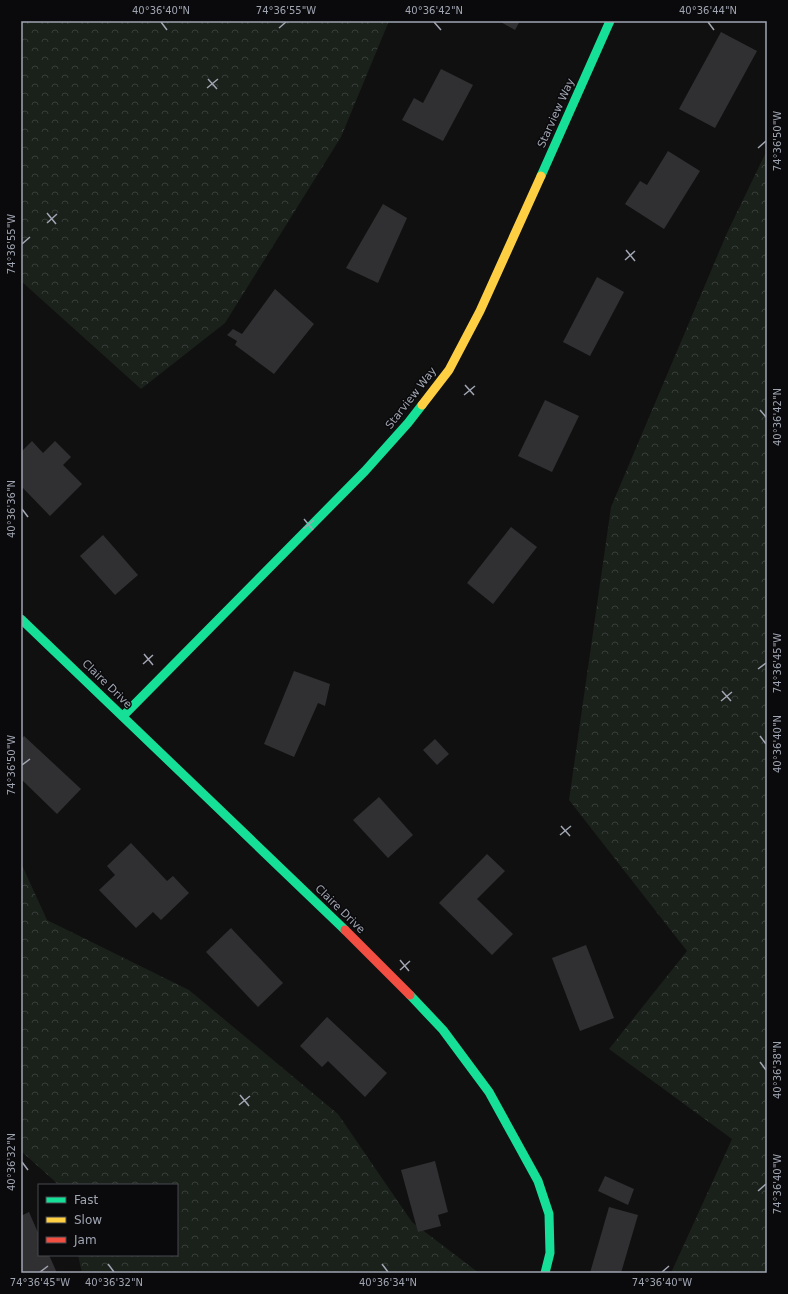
<svg xmlns="http://www.w3.org/2000/svg" width="788" height="1294" font-family="'DejaVu Sans',sans-serif">
<style>
.forest{fill:url(#forest-crowns)}
.building{fill:#303033}
.lines{fill:none;stroke-linecap:round;stroke-linejoin:round}
.fast{stroke:#16e098;stroke-width:9}
.slow{stroke:#ffcf43;stroke-width:9}
.jam{stroke:#f24e42;stroke-width:9}
.ticks{fill:none;stroke:#a0a5b2;stroke-width:1.5}
.labels{text-anchor:middle;dominant-baseline:central;stroke-width:3;stroke-linejoin:round;paint-order:stroke}
.street-label{font-size:11px;fill:#a0a5b2;stroke:#0a0a0c}
.neatline{fill:none;stroke:#a0a5b2;stroke-width:1.5}
.ticks-label{font-size:10px;text-anchor:middle;fill:#a0a5b2}
</style>
<defs>
<pattern id="forest-crowns" width="20" height="18" patternUnits="userSpaceOnUse"><rect width="20" height="18" fill="#1a201a"/><path d="M2 6a3 3 0 1 1 6 0M12 15a3 3 0 1 1 6 0" fill="none" stroke="#383d39"/></pattern>
</defs>
<rect width="100%" height="100%" fill="#101010"/>
<!-- forest -->
<g class="forest">
<path d="M 21,21 L 389,21 L 341,137 L 225,323 L 141,389 L 21,281 Z"/>
<path d="M 767,150 L 767,1273 L 671,1273 L 732,1139 L 609,1049 L 687,951 L 569,800 L 611,507 L 727,233 Z"/>
<path d="M 21,863 L 47,920 L 189,990 L 338,1114 L 412,1222 L 479,1273 L 82,1273 L 78,1255 L 177,1255 L 177,1185 L 59,1185 L 21,1151 Z"/>
</g>
<!-- building -->
<g class="building">
<path d="M 499,21 L 520,21 L 515,30 Z"/>
<path d="M 721,32 L 757,51 L 715,128 L 679,109 Z"/>
<path d="M 441,69 L 473,85 L 443,141 L 402,120 L 414,98 L 423,103 Z"/>
<path d="M 668,151 L 700,171 L 664,229 L 625,204 L 640,181 L 647,185 Z"/>
<path d="M 383,204 L 407,218 L 378,283 L 346,268 Z"/>
<path d="M 597,277 L 624,292 L 590,356 L 563,342 Z"/>
<path d="M 275,289 L 314,324 L 274,374 L 235,345 L 237,341 L 227,335 L 233,329 L 242,334 Z"/>
<path d="M 545,400 L 579,416 L 552,472 L 518,456 Z"/>
<path d="M 32,441 L 43,453 L 55,441 L 71,457 L 63,465 L 82,484 L 50,516 L 23,488 L 21,489 L 21,452 Z"/>
<path d="M 511,527 L 537,547 L 493,604 L 467,583 Z"/>
<path d="M 103,535 L 138,575 L 115,595 L 80,556 Z"/>
<path d="M 294,671 L 330,684 L 325,706 L 318,703 L 294,757 L 264,744 Z"/>
<path d="M 24,736 L 81,789 L 57,814 L 21,779 L 21,740 Z"/>
<path d="M 435,739 L 449,754 L 437,765 L 423,750 Z"/>
<path d="M 379,797 L 413,835 L 388,858 L 353,820 Z"/>
<path d="M 131,843 L 167,881 L 173,876 L 189,893 L 161,920 L 153,912 L 136,928 L 99,890 L 115,875 L 107,866 Z"/>
<path d="M 487,854 L 505,871 L 477,899 L 513,934 L 492,955 L 439,903 Z"/>
<path d="M 231,928 L 283,983 L 258,1007 L 206,952 Z"/>
<path d="M 586,945 L 614,1018 L 580,1031 L 552,958 Z"/>
<path d="M 327,1017 L 387,1073 L 365,1097 L 328,1061 L 322,1067 L 300,1046 Z"/>
<path d="M 435,1161 L 448,1212 L 438,1215 L 441,1226 L 418,1232 L 401,1170 Z"/>
<path d="M 605,1176 L 634,1189 L 628,1205 L 598,1191 Z"/>
<path d="M 609,1207 L 638,1215 L 621,1273 L 590,1273 Z"/>
<path d="M 29,1212 L 39,1235 L 39,1255 L 49,1255 L 57,1273 L 21,1273 L 21,1216 Z"/>
</g>
<g class="lines">
<!-- fast -->
<g class="fast">
<path d="M 541,176 L 610,21"/>
<path d="M 21,619 L 345,930"/>
<path d="M 123,716 L 365,471 L 408,423 L 422,405"/>
<path d="M 410,995 L 443,1030 L 489,1092 L 538,1181 L 549,1214 L 550,1253 L 545,1273"/>
</g>
<!-- slow -->
<path class="slow" d="M 422,405 L 449,370 L 480,311 L 541,176"/>
<!-- jam -->
<path class="jam" d="M 345,930 L 410,995"/>
</g>
<!-- ticks -->
<path class="ticks" d="M 161,22 L 167,30M 434,22 L 441,30M 708,22 L 714,30M 279,28 L 286,22M 208,79 L 217,89M 207,88 L 218,79M 758,148 L 766,141M 47,213 L 56,224M 47,223 L 57,214M 22,244 L 30,237M 626,250 L 635,261M 625,260 L 635,251M 465,385 L 474,395M 464,395 L 475,386M 760,410 L 766,417M 22,509 L 28,517M 304,519 L 313,530M 303,529 L 314,520M 144,654 L 153,665M 143,664 L 153,655M 758,669 L 766,663M 722,691 L 731,701M 721,701 L 732,692M 760,736 L 766,744M 22,765 L 30,759M 561,826 L 570,836M 560,835 L 571,826M 400,960 L 409,971M 400,970 L 410,961M 760,1062 L 766,1070M 240,1095 L 249,1106M 239,1105 L 250,1096M 22,1162 L 28,1170M 758,1191 L 766,1184M 108,1264 L 114,1272M 382,1264 L 388,1272M 40,1272 L 48,1266M 662,1272 L 669,1266"/>
<g class="labels">
<!-- street labels -->
<g class="street-label">
<text transform="translate(556 113) rotate(-66)">Starview Way</text>
<text transform="translate(411 398) rotate(-52)">Starview Way</text>
<text transform="translate(107 684) rotate(44)">Claire Drive</text>
<text transform="translate(340 909) rotate(44)">Claire Drive</text>
</g>
</g>
<!-- border -->
<rect width="788" height="1294" fill="none" stroke="#0a0a0c" stroke-width="44"/>
<!-- legend -->
<rect x="38" y="1184" width="140" height="72" fill="#0a0a0c" stroke="#46484e"/>
<rect x="46" y="1197" width="20" height="6" fill="#16e098" stroke="#46484e"/>
<text x="74" y="1204" font-size="12" fill="#a0a5b2">Fast</text>
<rect x="46" y="1217" width="20" height="6" fill="#ffcf43" stroke="#46484e"/>
<text x="74" y="1224" font-size="12" fill="#a0a5b2">Slow</text>
<rect x="46" y="1237" width="20" height="6" fill="#f24e42" stroke="#46484e"/>
<text x="74" y="1244" font-size="12" fill="#a0a5b2">Jam</text>
<rect x="22" y="22" width="744" height="1250" class="neatline"/>
<g class="ticks-label">
<text x="161" y="14">40°36'40"N</text>
<text x="286" y="14">74°36'55"W</text>
<text x="434" y="14">40°36'42"N</text>
<text x="708" y="14">40°36'44"N</text>
<text transform="translate(777 141) rotate(-90)" y="4">74°36'50"W</text>
<text transform="translate(11 244) rotate(-90)" y="4">74°36'55"W</text>
<text transform="translate(777 417) rotate(-90)" y="4">40°36'42"N</text>
<text transform="translate(11 509) rotate(-90)" y="4">40°36'36"N</text>
<text transform="translate(777 663) rotate(-90)" y="4">74°36'45"W</text>
<text transform="translate(777 744) rotate(-90)" y="4">40°36'40"N</text>
<text transform="translate(11 765) rotate(-90)" y="4">74°36'50"W</text>
<text transform="translate(777 1070) rotate(-90)" y="4">40°36'38"N</text>
<text transform="translate(11 1162) rotate(-90)" y="4">40°36'32"N</text>
<text transform="translate(777 1184) rotate(-90)" y="4">74°36'40"W</text>
<text x="40" y="1286">74°36'45"W</text>
<text x="114" y="1286">40°36'32"N</text>
<text x="388" y="1286">40°36'34"N</text>
<text x="662" y="1286">74°36'40"W</text>
</g>
</svg>
